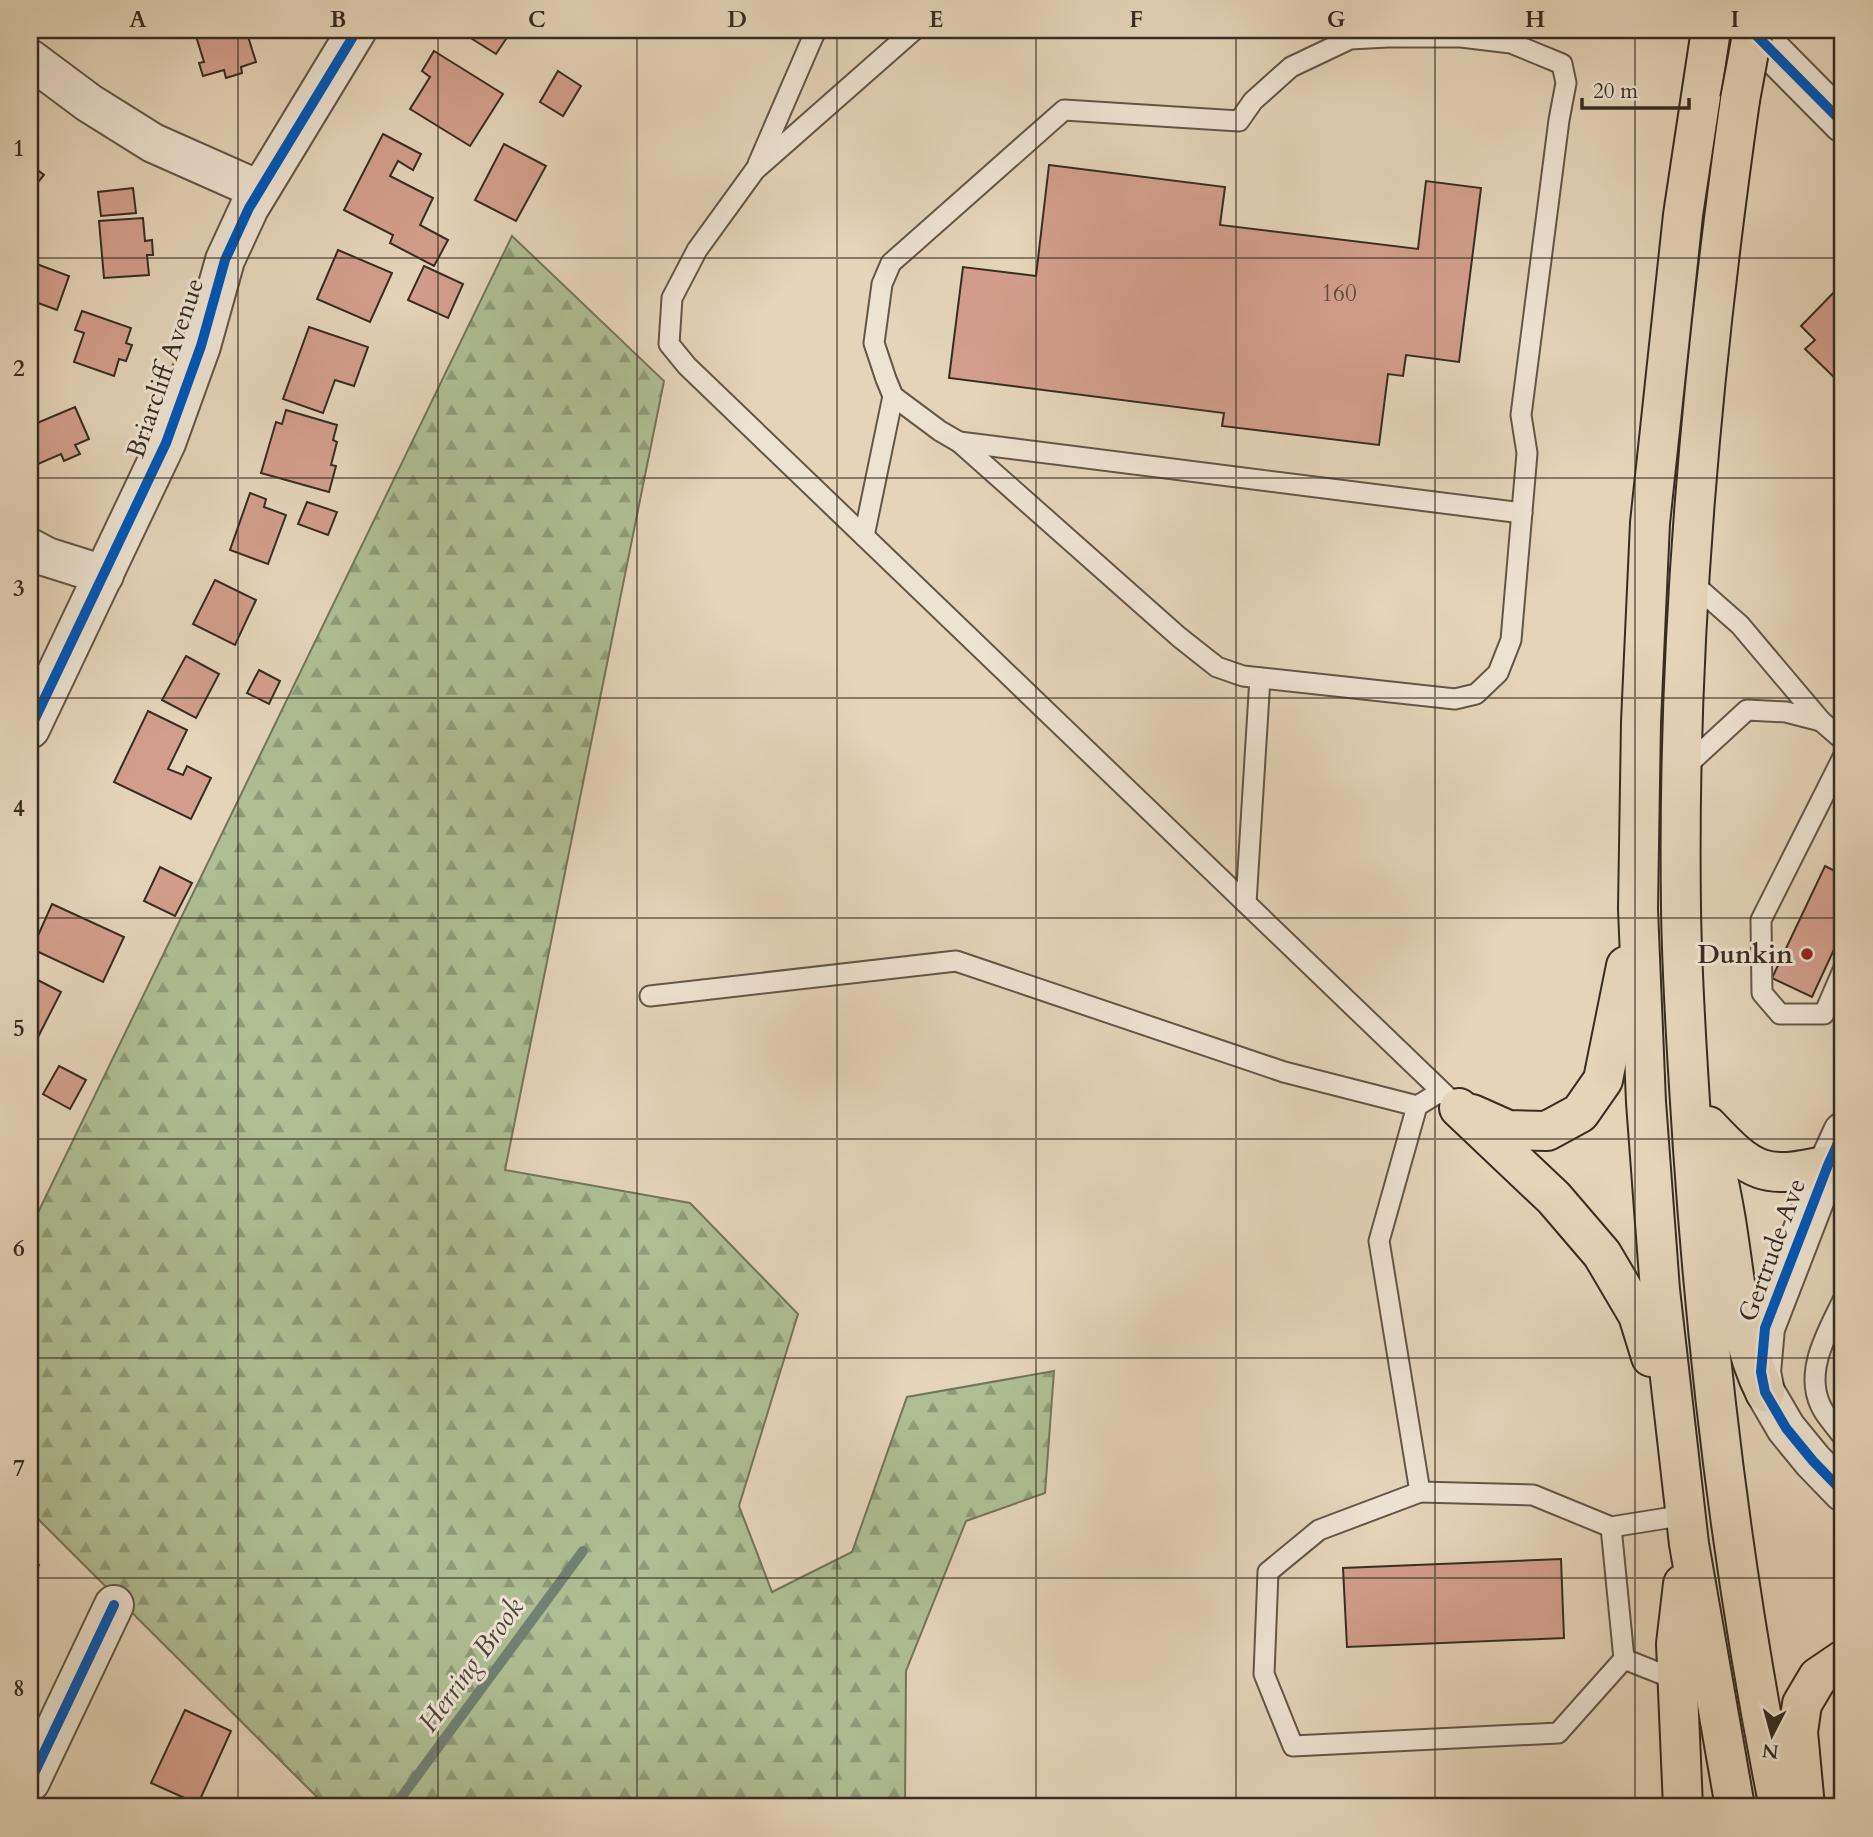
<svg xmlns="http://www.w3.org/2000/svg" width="1873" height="1837" font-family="Cardo,serif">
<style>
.forest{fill:url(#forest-firs);stroke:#73765a;stroke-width:2}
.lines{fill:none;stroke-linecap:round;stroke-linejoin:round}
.stream{stroke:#718173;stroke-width:10}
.building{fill:#d29e8b;stroke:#372d20;stroke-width:2}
.service-casing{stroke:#625746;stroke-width:23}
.minor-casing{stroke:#625746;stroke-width:42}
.trunk-casing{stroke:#372d20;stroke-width:42}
.service{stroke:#ede3d1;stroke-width:19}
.minor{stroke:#ede3d1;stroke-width:38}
.trunk{stroke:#e4d4b8;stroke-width:38}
.trunk-bridge-casing{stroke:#372d20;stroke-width:42;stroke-linecap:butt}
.trunk-bridge{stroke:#e4d4b8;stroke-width:38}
.cycleway-casing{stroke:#ede3d1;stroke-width:15}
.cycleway{stroke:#0057b8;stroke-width:10}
.grid{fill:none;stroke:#372d20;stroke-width:2;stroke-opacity:0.55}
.poi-dot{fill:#8f2418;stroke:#ede3d1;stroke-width:2.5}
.labels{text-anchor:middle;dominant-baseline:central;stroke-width:6;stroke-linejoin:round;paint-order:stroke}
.number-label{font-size:23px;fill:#5e493b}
.street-label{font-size:26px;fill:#372d20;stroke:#ede3d1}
.poi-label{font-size:26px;font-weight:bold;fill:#372d20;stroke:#ede3d1;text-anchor:end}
.water-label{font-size:28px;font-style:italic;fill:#4a493c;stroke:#ede3d1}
.neatline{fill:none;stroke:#372d20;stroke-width:2.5}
.grid-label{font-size:23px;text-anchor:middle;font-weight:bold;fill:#372d20}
</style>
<defs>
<pattern id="forest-firs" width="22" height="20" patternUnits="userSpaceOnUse" patternTransform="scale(1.75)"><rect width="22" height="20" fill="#afbe93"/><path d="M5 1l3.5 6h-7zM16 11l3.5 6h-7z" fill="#8f9b78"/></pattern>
</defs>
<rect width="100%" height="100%" fill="#e4d4b8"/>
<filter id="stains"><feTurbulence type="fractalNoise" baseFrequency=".00286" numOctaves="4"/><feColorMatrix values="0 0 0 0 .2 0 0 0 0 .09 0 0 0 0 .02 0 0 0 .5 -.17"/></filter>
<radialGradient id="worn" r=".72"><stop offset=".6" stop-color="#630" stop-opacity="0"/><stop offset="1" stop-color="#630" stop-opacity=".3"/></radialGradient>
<!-- forest -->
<path class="forest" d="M 512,236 L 664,381 L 505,1170 L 690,1203 L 798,1314 L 739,1506 L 772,1592 L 852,1552 L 907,1397 L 1054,1371 L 1045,1493 L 966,1521 L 906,1671 L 905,1807 L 327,1807 L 30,1511 L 30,1229 Z"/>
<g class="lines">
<!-- stream -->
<path class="stream" d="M 394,1807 L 583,1551"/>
</g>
<!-- building -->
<g class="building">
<path d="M 212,30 L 246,30 L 256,62 L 241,67 L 242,73 L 226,78 L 224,70 L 203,76 L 199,63 L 204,62 L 196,36 Z"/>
<path d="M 458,30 L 512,30 L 496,54 Z"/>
<path d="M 434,51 L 503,94 L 470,146 L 410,109 L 430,77 L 422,71 Z"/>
<path d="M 558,71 L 581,86 L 563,116 L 540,102 Z"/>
<path d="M 383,134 L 421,154 L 413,170 L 398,161 L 390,176 L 433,198 L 420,225 L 448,240 L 434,266 L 390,243 L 393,235 L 344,210 Z"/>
<path d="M 504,144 L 546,166 L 516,221 L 475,200 Z"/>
<path d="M 30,164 L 44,175 L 30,192 Z"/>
<path d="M 1049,165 L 1225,187 L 1220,225 L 1418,249 L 1426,181 L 1481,188 L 1459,362 L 1406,355 L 1403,376 L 1388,374 L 1379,445 L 1222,426 L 1224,413 L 949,378 L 963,267 L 1036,276 Z"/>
<path d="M 133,188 L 136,213 L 101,216 L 98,192 Z"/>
<path d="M 143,218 L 145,241 L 152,240 L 153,255 L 147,255 L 149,275 L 104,278 L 99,221 Z"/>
<path d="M 338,250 L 392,273 L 370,322 L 317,299 Z"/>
<path d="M 34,263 L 69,276 L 57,310 L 30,300 L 30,274 Z"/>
<path d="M 424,266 L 463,284 L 448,318 L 408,300 Z"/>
<path d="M 1843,283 L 1843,386 L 1805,349 L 1815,340 L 1801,326 Z"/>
<path d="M 82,311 L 131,328 L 126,343 L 132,345 L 126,361 L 119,359 L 114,376 L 74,362 L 84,333 L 75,330 Z"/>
<path d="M 309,327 L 368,347 L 354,386 L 335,380 L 323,413 L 283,399 Z"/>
<path d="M 75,407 L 89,439 L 75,445 L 80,454 L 64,461 L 61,454 L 38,464 L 30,446 L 30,426 Z"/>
<path d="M 286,410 L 337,425 L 333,440 L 337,442 L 331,465 L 336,466 L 329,492 L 261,473 L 276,422 L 282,424 Z"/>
<path d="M 250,493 L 266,499 L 264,507 L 286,515 L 268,564 L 230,550 Z"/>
<path d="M 307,502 L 337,512 L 328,535 L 298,524 Z"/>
<path d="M 215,580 L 256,600 L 235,645 L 193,624 Z"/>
<path d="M 186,656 L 219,674 L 196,718 L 162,700 Z"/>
<path d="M 259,670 L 280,681 L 269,704 L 247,693 Z"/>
<path d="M 148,711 L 187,730 L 168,769 L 183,775 L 187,766 L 211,778 L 191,819 L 114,782 Z"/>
<path d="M 1825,866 L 1843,875 L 1843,930 L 1812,997 L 1772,978 Z"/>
<path d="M 160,867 L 192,883 L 175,916 L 144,901 Z"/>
<path d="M 52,904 L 124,937 L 103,982 L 32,949 Z"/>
<path d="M 30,976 L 61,992 L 37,1039 L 30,1035 Z"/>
<path d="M 59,1066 L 86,1080 L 70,1109 L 43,1094 Z"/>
<path d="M 1561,1559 L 1564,1638 L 1347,1647 L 1343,1568 Z"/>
<path d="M 30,1560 L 39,1565 L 30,1584 Z"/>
<path d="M 185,1710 L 231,1731 L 198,1804 L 151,1783 Z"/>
<path d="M 1579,1798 L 1579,1807 L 1402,1807 Z"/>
</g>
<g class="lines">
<!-- service casing -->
<g class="service-casing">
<g id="service">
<path d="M 914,30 L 755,170 L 697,250 L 672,298 L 669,344 L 687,366 L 1459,1108"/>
<path d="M 1388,37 L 1461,37 L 1511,43 L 1562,64 L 1566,83 L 1559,120 L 1521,415 L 1527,453 L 1511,640 L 1498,673 L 1476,694 L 1455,699 L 1243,676 L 1217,667 L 1179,637 L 959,442 L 940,431 L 893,396 L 886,379 L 874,343 L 882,284 L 891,263 L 1064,110 L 1239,121 L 1253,101 L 1291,67 L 1350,39 Z"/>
<path d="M 758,164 L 816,30"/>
<path d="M 959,442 L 1522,513"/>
<path d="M 864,536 L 893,396"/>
<path d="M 1821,721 L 1843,740"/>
<path d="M 1843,757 L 1761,920 L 1762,993 L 1780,1014 L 1824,1014 L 1843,970"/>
<path d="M 1684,768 L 1747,710 L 1786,712 L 1821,721 L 1740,625 L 1690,581"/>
<path d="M 1246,903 L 1260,678"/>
<path d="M 650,996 L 956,961 L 1284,1072 L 1417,1106"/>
<path d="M 1440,1092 L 1417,1106 L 1379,1241 L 1420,1492 L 1533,1495 L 1611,1527 L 1686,1515"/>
<path d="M 1843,1300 C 1827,1333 1802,1374 1823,1410 C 1828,1419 1837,1428 1843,1437"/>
<path d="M 1420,1492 L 1319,1530 L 1268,1572 L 1264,1674 L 1293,1746 L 1558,1733 L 1624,1659"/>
<path d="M 1611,1527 L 1624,1659 L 1677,1680"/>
</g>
</g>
<!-- minor casing -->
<g class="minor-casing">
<g id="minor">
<path d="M 1751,30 L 1843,123"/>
<path d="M 30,59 L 89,103 L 153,143 L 259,190"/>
<path d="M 30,548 L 47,557 L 104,575"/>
<path d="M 30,729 L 166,443 L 201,346 L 225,260 L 249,208 L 357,30"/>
<path d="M 1843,1132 L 1828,1165 L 1765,1328 L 1761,1372 L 1765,1392 L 1786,1428 L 1813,1461 L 1843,1492"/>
<path d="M 30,1782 L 114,1605"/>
</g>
</g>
<!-- trunk casing -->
<g class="trunk-casing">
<g id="trunk">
<path d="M 1711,30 L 1683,215 L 1650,523 L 1641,722 L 1638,909 L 1646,1102 L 1660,1290 L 1689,1544 L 1735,1807"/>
<path d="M 1740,100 C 1702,367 1677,638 1681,908 C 1682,988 1688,1069 1693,1149 C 1708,1370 1735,1590 1779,1807"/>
<path d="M 1459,1108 L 1554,1198 L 1602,1254 L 1638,1315 L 1651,1357"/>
<path d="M 1472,1114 L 1508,1130 L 1547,1131 L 1580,1113 L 1603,1080 L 1626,966"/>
<path d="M 1708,1126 C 1752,1173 1764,1180 1828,1165"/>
<path d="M 1715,1163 C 1719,1184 1724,1206 1727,1227 C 1736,1284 1739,1340 1765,1392"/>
<path d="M 1683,1807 L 1676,1644 L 1683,1584"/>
<path d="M 1805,1807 L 1798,1732 L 1802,1704 L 1818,1677 L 1843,1660"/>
</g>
</g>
<!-- service -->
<use href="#service" class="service"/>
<!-- minor -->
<use href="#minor" class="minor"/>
<!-- trunk -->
<use href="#trunk" class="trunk"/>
<!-- trunk-bridge casing -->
<g class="trunk-bridge-casing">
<path id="trunk-bridge" d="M 1740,100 L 1753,30"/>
</g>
<!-- trunk-bridge -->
<use href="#trunk-bridge" class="trunk-bridge"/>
<!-- cycleway casing -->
<g class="cycleway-casing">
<g id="cycleway">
<path d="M 1751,30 L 1843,123"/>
<path d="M 30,729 L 166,443 L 201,346 L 225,260 L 249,208 L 357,30"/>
<path d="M 1843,1132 L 1828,1165 L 1765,1328 L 1761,1372 L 1765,1392 L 1786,1428 L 1813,1461 L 1843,1492"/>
<path d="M 30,1782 L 114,1605"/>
</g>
</g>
<!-- cycleway -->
<use href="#cycleway" class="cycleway"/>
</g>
<!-- grid -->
<path class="grid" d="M 238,30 L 238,1807M 438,30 L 438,1807M 637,30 L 637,1807M 837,30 L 837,1807M 1036,30 L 1036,1807M 1236,30 L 1236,1807M 1435,30 L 1435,1807M 1635,30 L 1635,1807M 30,258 L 1843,258M 30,478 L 1843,478M 30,698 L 1843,698M 30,918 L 1843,918M 30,1139 L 1843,1139M 30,1358 L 1843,1358M 30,1578 L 1843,1578"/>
<!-- markers -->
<circle class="poi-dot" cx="1807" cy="954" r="7"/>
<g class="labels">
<!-- number labels -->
<g class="number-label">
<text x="1339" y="293">160</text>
</g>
<!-- street labels -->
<g class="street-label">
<text transform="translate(165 368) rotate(-71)">Briarcliff Avenue</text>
<text transform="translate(1772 1250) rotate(-70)">Gertrude Ave</text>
</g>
<!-- poi labels -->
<g class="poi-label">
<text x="1793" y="954">Dunkin</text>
</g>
<!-- water labels -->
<g class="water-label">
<text transform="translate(471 1665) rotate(-54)">Herring Brook</text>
</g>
</g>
<!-- margin -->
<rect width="1873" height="1837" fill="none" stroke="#e4d4b8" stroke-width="77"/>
<!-- north arrow -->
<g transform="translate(1772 1735) rotate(186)" stroke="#ede3d1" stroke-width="5" paint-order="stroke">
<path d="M0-5L12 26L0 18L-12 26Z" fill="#372d20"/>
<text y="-10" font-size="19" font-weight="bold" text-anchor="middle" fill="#372d20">N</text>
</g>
<!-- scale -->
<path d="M1582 98v10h107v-10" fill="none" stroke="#372d20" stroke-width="3.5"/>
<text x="1593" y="98" font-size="21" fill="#372d20" stroke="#ede3d1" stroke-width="5" paint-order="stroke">20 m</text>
<rect x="38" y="38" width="1796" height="1760" class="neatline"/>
<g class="grid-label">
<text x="138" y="27">A</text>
<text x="338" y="27">B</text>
<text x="537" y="27">C</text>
<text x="737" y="27">D</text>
<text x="936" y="27">E</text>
<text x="1136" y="27">F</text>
<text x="1336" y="27">G</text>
<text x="1535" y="27">H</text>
<text x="1735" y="27">I</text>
<text x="19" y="156">1</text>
<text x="19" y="376">2</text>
<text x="19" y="596">3</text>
<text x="19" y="816">4</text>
<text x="19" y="1036">5</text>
<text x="19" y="1256">6</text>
<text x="19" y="1476">7</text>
<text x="19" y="1696">8</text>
</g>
<rect width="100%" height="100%" filter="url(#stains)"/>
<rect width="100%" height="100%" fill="url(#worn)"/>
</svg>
